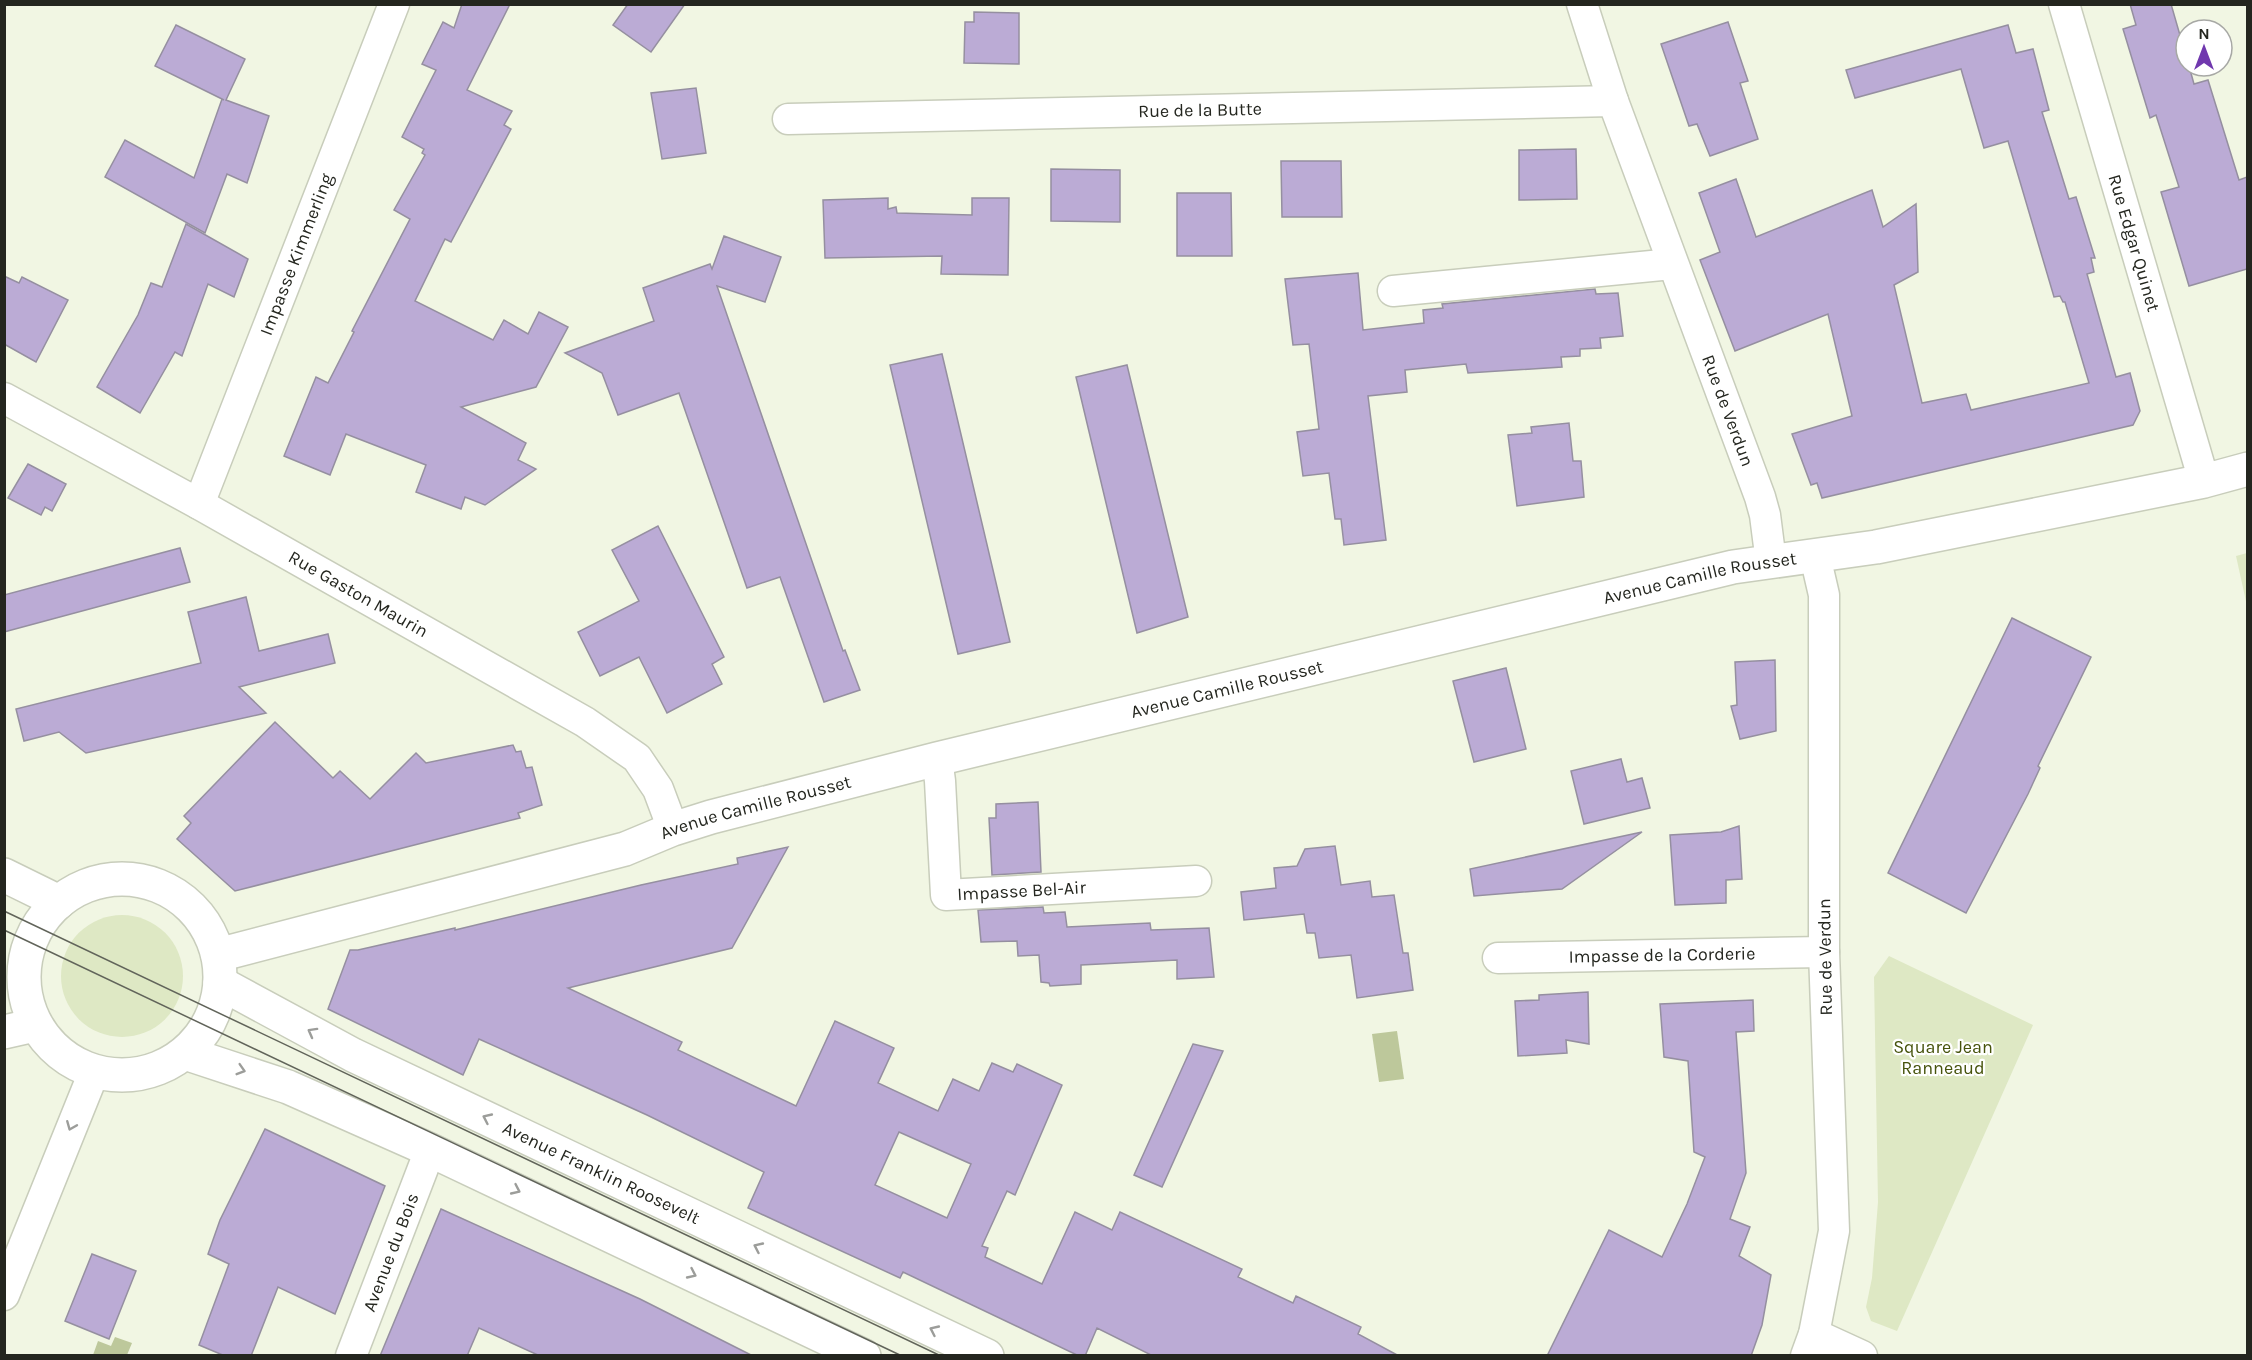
<svg xmlns="http://www.w3.org/2000/svg" width="2252" height="1360" font-family="Karla,sans-serif">
<style>
.green{fill:#dee8c4}
.water{fill:#bdc89b}
.building{fill:#bbabd5;stroke:#958fa0;stroke-width:1.5;fill-rule:evenodd}
.lines{fill:none;stroke-linecap:round;stroke-linejoin:round}
.street-casing{stroke:#c8cdbb;stroke-width:33}
.secondary-casing{stroke:#c8cdbb;stroke-width:36}
.primary-casing{stroke:#c8cdbb;stroke-width:36}
.street{stroke:#fff;stroke-width:30}
.secondary{stroke:#fff;stroke-width:33}
.primary{stroke:#fff;stroke-width:33}
.tram{stroke:#61645a;stroke-width:1.5}
.oneway{stroke:#9c9d9a}
.labels{text-anchor:middle;dominant-baseline:central;stroke-width:4.5;stroke-linejoin:round;paint-order:stroke}
.street-label{font-size:18px;fill:#24261f;stroke:#fff}
.park-label{font-size:18px;fill:#46530c;stroke:#fff}
</style>
<rect width="100%" height="100%" fill="#f1f6e3"/>
<!-- green -->
<g class="green">
<path d="M 2247,553 L 2248,553 L 2247,606 L 2236,556 Z"/>
<circle cx="122" cy="976" r="61"/>
<path d="M 1889,956 L 2033,1025 L 1897,1331 L 1871,1321 L 1866,1307 L 1872,1278 L 1878,1202 L 1874,977 Z"/>
</g>
<!-- water -->
<g class="water">
<path d="M 1397,1031 L 1404,1079 L 1379,1082 L 1372,1034 Z"/>
<path d="M 115,1337 L 132,1343 L 127,1355 L 93,1355 L 98,1341 L 111,1346 Z"/>
</g>
<!-- building -->
<g class="building">
<path d="M 462,4 L 510,4 L 467,90 L 512,111 L 504,125 L 511,129 L 451,242 L 445,239 L 415,301 L 493,340 L 504,320 L 528,334 L 539,312 L 568,327 L 536,387 L 461,407 L 526,443 L 518,460 L 536,469 L 485,505 L 465,497 L 461,509 L 416,492 L 426,465 L 346,434 L 330,475 L 284,456 L 316,377 L 328,383 L 354,332 L 352,331 L 410,219 L 394,210 L 425,155 L 422,153 L 424,149 L 402,137 L 436,70 L 422,64 L 443,22 L 454,28 Z"/>
<path d="M 628,4 L 685,4 L 651,52 L 613,25 Z"/>
<path d="M 2130,4 L 2171,4 L 2186,56 L 2186,66 L 2189,66 L 2194,84 L 2208,80 L 2239,180 L 2247,177 L 2247,269 L 2189,286 L 2161,192 L 2179,187 L 2156,115 L 2150,118 L 2123,29 L 2136,25 Z"/>
<path d="M 974,12 L 1019,13 L 1019,64 L 964,63 L 965,22 L 974,22 Z"/>
<path d="M 1728,22 L 1748,81 L 1740,83 L 1758,139 L 1710,156 L 1697,124 L 1689,126 L 1661,44 Z"/>
<path d="M 176,25 L 245,59 L 226,100 L 269,116 L 247,183 L 227,174 L 205,233 L 105,177 L 125,140 L 194,178 L 222,99 L 224,100 L 155,66 Z"/>
<path d="M 2008,25 L 2016,53 L 2033,49 L 2049,110 L 2042,112 L 2069,199 L 2076,197 L 2095,258 L 2091,258 L 2094,272 L 2087,274 L 2116,377 L 2130,373 L 2140,411 L 2133,425 L 1822,498 L 1817,483 L 1811,485 L 1792,434 L 1852,416 L 1828,314 L 1735,351 L 1700,260 L 1720,252 L 1699,193 L 1736,179 L 1756,237 L 1872,190 L 1883,227 L 1916,204 L 1918,272 L 1894,285 L 1922,403 L 1966,394 L 1971,410 L 2089,383 L 2065,302 L 2063,302 L 2060,296 L 2054,297 L 2008,141 L 1984,148 L 1961,69 L 1855,98 L 1846,70 Z"/>
<path d="M 696,88 L 706,153 L 662,159 L 651,93 Z"/>
<path d="M 1576,149 L 1577,199 L 1519,200 L 1519,150 Z"/>
<path d="M 1281,161 L 1341,161 L 1342,217 L 1282,217 Z"/>
<path d="M 1051,169 L 1120,170 L 1120,222 L 1051,221 Z"/>
<path d="M 1177,193 L 1231,193 L 1232,256 L 1177,256 Z"/>
<path d="M 888,198 L 888,209 L 896,207 L 897,213 L 972,215 L 972,198 L 1009,198 L 1008,275 L 941,274 L 942,256 L 825,258 L 823,200 Z"/>
<path d="M 186,224 L 248,259 L 234,297 L 208,284 L 182,356 L 175,352 L 140,413 L 97,387 L 138,315 L 151,283 L 162,287 Z"/>
<path d="M 724,236 L 781,257 L 765,302 L 717,286 L 843,651 L 845,650 L 860,690 L 824,702 L 780,577 L 747,588 L 679,393 L 618,415 L 602,373 L 565,353 L 654,321 L 643,288 L 710,264 L 712,269 Z"/>
<path d="M 1358,273 L 1363,330 L 1424,323 L 1423,310 L 1443,308 L 1442,304 L 1595,289 L 1596,294 L 1618,293 L 1623,336 L 1600,338 L 1601,348 L 1580,349 L 1580,356 L 1561,357 L 1562,367 L 1468,373 L 1466,364 L 1405,370 L 1407,392 L 1368,396 L 1386,540 L 1344,545 L 1341,519 L 1335,519 L 1329,473 L 1303,476 L 1297,432 L 1319,429 L 1309,344 L 1293,345 L 1285,279 Z"/>
<path d="M 4,276 L 19,283 L 22,277 L 68,300 L 36,362 L 4,344 Z"/>
<path d="M 942,354 L 1010,642 L 958,654 L 890,365 Z"/>
<path d="M 1127,365 L 1188,617 L 1137,633 L 1076,377 Z"/>
<path d="M 1569,423 L 1573,461 L 1581,461 L 1584,497 L 1517,506 L 1508,435 L 1532,433 L 1531,427 Z"/>
<path d="M 28,464 L 66,484 L 52,511 L 45,507 L 41,515 L 8,498 Z"/>
<path d="M 658,526 L 724,657 L 712,664 L 722,684 L 667,713 L 639,657 L 600,676 L 578,632 L 639,601 L 612,550 Z"/>
<path d="M 180,548 L 190,582 L 4,632 L 4,595 Z"/>
<path d="M 246,597 L 259,651 L 328,634 L 335,663 L 239,687 L 266,713 L 86,753 L 59,732 L 24,741 L 16,709 L 201,663 L 188,612 Z"/>
<path d="M 2012,618 L 2091,657 L 2038,766 L 2040,768 L 2028,794 L 1966,913 L 1888,873 Z"/>
<path d="M 1775,660 L 1776,731 L 1740,739 L 1731,706 L 1737,705 L 1735,662 Z"/>
<path d="M 1506,668 L 1526,749 L 1474,762 L 1453,681 Z"/>
<path d="M 275,722 L 333,778 L 340,771 L 370,799 L 416,753 L 426,763 L 513,745 L 516,752 L 521,751 L 526,768 L 532,767 L 542,805 L 518,813 L 520,818 L 235,891 L 177,839 L 191,823 L 184,816 Z"/>
<path d="M 1621,759 L 1627,782 L 1642,778 L 1650,808 L 1584,824 L 1571,771 Z"/>
<path d="M 1038,802 L 1041,872 L 992,875 L 989,818 L 996,818 L 996,804 Z"/>
<path d="M 1739,826 L 1742,879 L 1726,880 L 1726,903 L 1675,905 L 1670,835 L 1721,832 Z"/>
<path d="M 1642,832 L 1562,889 L 1474,896 L 1470,869 Z"/>
<path d="M 1335,846 L 1341,885 L 1370,881 L 1372,897 L 1394,895 L 1403,953 L 1408,953 L 1413,990 L 1357,998 L 1351,955 L 1319,958 L 1315,933 L 1307,933 L 1304,914 L 1244,920 L 1241,892 L 1276,888 L 1274,868 L 1297,866 L 1305,849 Z"/>
<path d="M 788,847 L 732,948 L 568,988 L 682,1042 L 678,1050 L 796,1106 L 835,1021 L 894,1048 L 878,1083 L 938,1111 L 953,1079 L 979,1091 L 992,1063 L 1013,1072 L 1017,1064 L 1062,1085 L 1015,1195 L 1007,1191 L 982,1246 L 988,1248 L 985,1257 L 1042,1284 L 1075,1212 L 1112,1230 L 1120,1212 L 1242,1269 L 1238,1277 L 1293,1303 L 1296,1296 L 1361,1327 L 1358,1334 L 1399,1356 L 1153,1356 L 1097,1328 L 1085,1356 L 1079,1356 L 903,1272 L 900,1278 L 748,1208 L 764,1172 L 647,1115 L 479,1039 L 463,1075 L 328,1009 L 350,950 L 358,950 L 455,928 L 455,930 L 641,885 L 738,864 L 737,858 ZM 899,1132 L 971,1164 L 947,1218 L 875,1185 Z"/>
<path d="M 1043,907 L 1044,913 L 1065,912 L 1067,927 L 1150,923 L 1151,930 L 1209,928 L 1214,977 L 1177,979 L 1177,960 L 1081,965 L 1081,984 L 1050,986 L 1049,983 L 1041,982 L 1039,955 L 1018,956 L 1017,941 L 981,942 L 978,910 Z"/>
<path d="M 1588,992 L 1589,1044 L 1566,1040 L 1567,1053 L 1518,1056 L 1515,1001 L 1539,1000 L 1539,995 Z"/>
<path d="M 1753,1000 L 1754,1031 L 1736,1032 L 1746,1173 L 1730,1219 L 1750,1227 L 1739,1256 L 1771,1275 L 1762,1325 L 1751,1356 L 1547,1356 L 1609,1230 L 1662,1257 L 1687,1204 L 1705,1157 L 1694,1152 L 1688,1061 L 1664,1057 L 1660,1004 Z"/>
<path d="M 1193,1044 L 1223,1051 L 1162,1187 L 1134,1175 Z"/>
<path d="M 265,1129 L 385,1186 L 335,1314 L 278,1287 L 251,1356 L 225,1356 L 199,1345 L 229,1264 L 208,1254 L 220,1220 Z"/>
<path d="M 441,1209 L 640,1299 L 753,1356 L 540,1356 L 479,1328 L 467,1356 L 380,1356 Z"/>
<path d="M 92,1254 L 136,1271 L 109,1339 L 65,1321 Z"/>
</g>
<g class="lines">
<!-- street casing -->
<g class="street-casing">
<g id="street">
<path id="s1" d="M 1582,4 L 1613,101 L 1760,497 L 1765,515 L 1771,562"/>
<path id="s2" d="M 2064,4 L 2204,481"/>
<path id="s3" d="M 788,119 L 1613,101"/>
<path d="M 1393,291 L 1672,264"/>
<path id="s4" d="M 4,398 L 199,504 L 585,722 L 637,758 L 658,789 L 673,829"/>
<path id="s5" d="M 199,504 L 394,4"/>
<path id="s6" d="M 937,759 L 940,781 L 946,895 L 1196,881"/>
<path id="s7" d="M 1498,958 L 1824,952"/>
<path d="M 4,1295 L 94,1072"/>
<path d="M 1814,1334 L 1862,1356"/>
<path id="s8" d="M 351,1356 L 430,1150"/>
<path d="M 1806,1356 L 1814,1334 L 1834,1231 L 1824,952 L 1824,595 L 1815,556"/>
</g>
</g>
<!-- secondary casing -->
<g class="secondary-casing">
<g id="secondary">
<path id="s9" d="M 218,955 L 625,849 L 673,829 L 711,817 L 937,759 L 1733,567 L 1876,547 L 2204,481 L 2248,469"/>
<path d="M 4,1032 L 35,1025"/>
</g>
</g>
<!-- primary casing -->
<g class="primary-casing">
<g id="primary">
<path d="M 4,875 L 59,902"/>
<circle cx="122" cy="977" r="98"/>
<path id="s10" d="M 220,983 L 353,1055 L 987,1356"/>
<path d="M 185,1053 L 288,1087 L 430,1150 L 864,1356"/>
</g>
</g>
<!-- street -->
<use href="#street" class="street"/>
<!-- secondary -->
<use href="#secondary" class="secondary"/>
<!-- primary -->
<use href="#primary" class="primary"/>
<!-- tram -->
<g class="tram">
<path d="M 4,911 L 941,1356"/>
<path d="M 4,930 L 902,1356"/>
</g>
</g>
<!-- one-way arrows -->
<defs><path id="oneway-chevron" d="M-2-3.5L2.5 0L-2 3.5" fill="none" stroke-width="1.6" stroke-linecap="round" stroke-linejoin="round" transform="scale(1.5)"/></defs>
<g class="oneway">
<use href="#oneway-chevron" transform="translate(312 1032) rotate(-151)"/>
<use href="#oneway-chevron" transform="translate(241 1070) rotate(17)"/>
<use href="#oneway-chevron" transform="translate(487 1118) rotate(-155)"/>
<use href="#oneway-chevron" transform="translate(71 1126) rotate(112)"/>
<use href="#oneway-chevron" transform="translate(516 1190) rotate(25)"/>
<use href="#oneway-chevron" transform="translate(758 1247) rotate(-155)"/>
<use href="#oneway-chevron" transform="translate(692 1274) rotate(25)"/>
<use href="#oneway-chevron" transform="translate(934 1330) rotate(-155)"/>
</g>
<g class="labels">
<!-- street labels -->
<g class="street-label">
<text stroke="none"><textPath href="#s3" startOffset="412">Rue de la Butte</textPath></text>
<text stroke="none"><textPath href="#s2" startOffset="249">Rue Edgar Quinet</textPath></text>
<text stroke="none"><textPath href="#s5" startOffset="268">Impasse Kimmerling</textPath></text>
<text stroke="none"><textPath href="#s1" startOffset="432">Rue de Verdun</textPath></text>
<text stroke="none"><textPath href="#s9" startOffset="1530">Avenue Camille Rousset</textPath></text>
<text stroke="none"><textPath href="#s4" startOffset="405">Rue Gaston Maurin</textPath></text>
<text stroke="none"><textPath href="#s9" startOffset="1044">Avenue Camille Rousset</textPath></text>
<text stroke="none"><textPath href="#s9" startOffset="558">Avenue Camille Rousset</textPath></text>
<text stroke="none"><textPath href="#s6" startOffset="212">Impasse Bel-Air</textPath></text>
<text stroke="none"><textPath href="#s7" startOffset="164">Impasse de la Corderie</textPath></text>
<text transform="translate(1825 957) rotate(-91)">Rue de Verdun</text>
<text stroke="none"><textPath href="#s10" startOffset="426">Avenue Franklin Roosevelt</textPath></text>
<text stroke="none"><textPath href="#s8" startOffset="111">Avenue du Bois</textPath></text>
</g>
<!-- park labels -->
<g class="park-label">
<text x="1943" y="1047">Square Jean<tspan x="1943" dy="21">Ranneaud</tspan></text>
</g>
</g>
<!-- border -->
<rect width="2252" height="1360" fill="none" stroke="#24261f" stroke-width="12"/>
<!-- north arrow -->
<g transform="translate(2204 48)"><circle r="28" fill="#ffffff" stroke="#a7a8a5" stroke-width="1.5"/>
<path d="M0-4.5L10 22L0 15L-10 22Z" fill="#7038ae"/>
<text y="-9" font-size="16" font-weight="bold" text-anchor="middle" fill="#24261f">N</text>
</g>
</svg>
